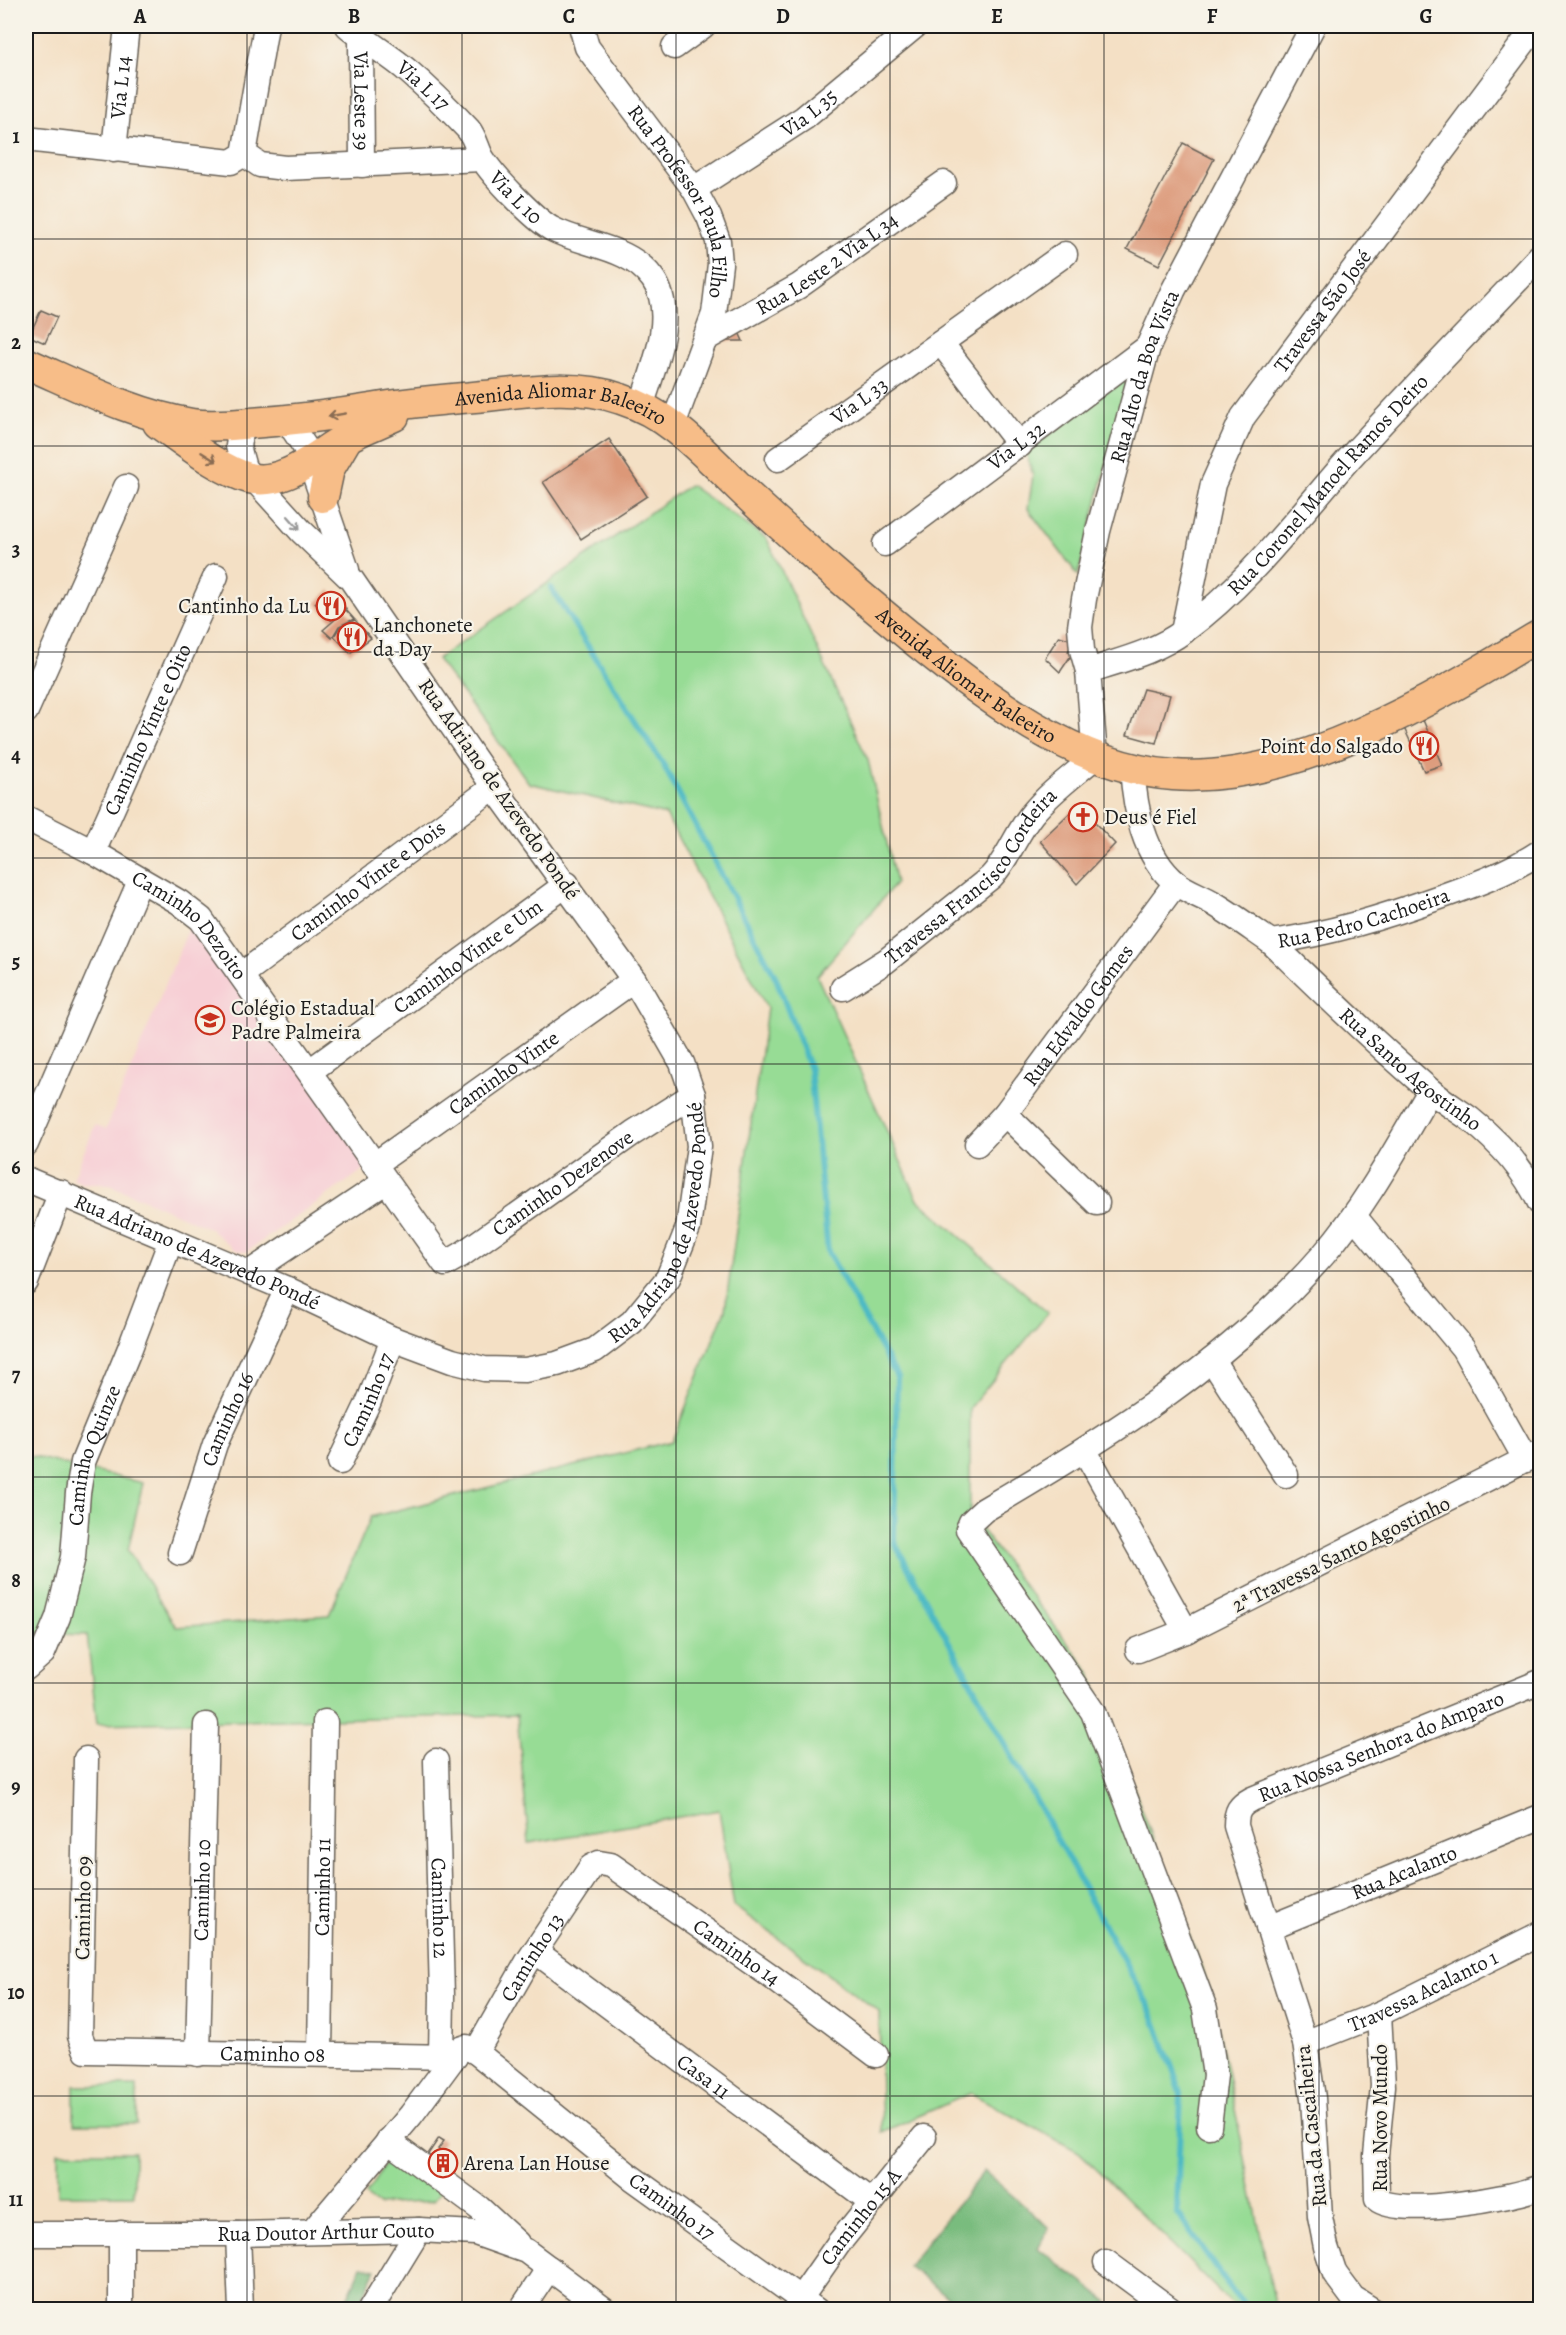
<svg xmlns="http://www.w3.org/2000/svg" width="1566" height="2335" font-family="Alegreya,serif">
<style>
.built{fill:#f7cfd5}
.green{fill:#97dc95;stroke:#5a7c58;stroke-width:1.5}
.forest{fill:#79bc7e;stroke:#4a6c4d;stroke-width:1.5}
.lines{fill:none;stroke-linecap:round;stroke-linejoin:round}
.stream{stroke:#4bb9c4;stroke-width:6}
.building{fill:#dc9878}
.minor-casing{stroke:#686157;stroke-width:27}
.major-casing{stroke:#686157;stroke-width:33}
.minor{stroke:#fff;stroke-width:24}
.major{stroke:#f7bd88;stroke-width:30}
.oneway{stroke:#8a6c52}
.oneway2{stroke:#999}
.grid{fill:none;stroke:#1c1c1c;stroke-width:1.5;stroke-opacity:0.55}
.labels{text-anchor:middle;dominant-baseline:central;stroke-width:4.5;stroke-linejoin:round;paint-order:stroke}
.street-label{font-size:21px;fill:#1c1c1c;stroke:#f7f3e8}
.poi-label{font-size:21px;fill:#1c1c1c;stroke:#f7f3e8;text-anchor:start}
.neatline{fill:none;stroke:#1c1c1c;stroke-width:2}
.grid-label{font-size:20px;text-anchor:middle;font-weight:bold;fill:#1c1c1c}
</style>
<rect width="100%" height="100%" fill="#f7f3e8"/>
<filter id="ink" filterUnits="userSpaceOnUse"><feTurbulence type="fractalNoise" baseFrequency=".0167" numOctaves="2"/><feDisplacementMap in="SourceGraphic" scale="12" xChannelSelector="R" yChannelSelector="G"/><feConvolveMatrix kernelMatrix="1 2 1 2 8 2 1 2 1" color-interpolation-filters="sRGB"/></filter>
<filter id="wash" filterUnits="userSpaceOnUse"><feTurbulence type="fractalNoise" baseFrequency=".008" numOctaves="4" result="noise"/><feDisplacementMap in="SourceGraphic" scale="24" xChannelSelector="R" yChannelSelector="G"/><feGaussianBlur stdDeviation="1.35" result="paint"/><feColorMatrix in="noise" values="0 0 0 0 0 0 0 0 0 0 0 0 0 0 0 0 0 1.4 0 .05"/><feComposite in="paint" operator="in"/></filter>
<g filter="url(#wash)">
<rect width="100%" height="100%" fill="#f4e0c5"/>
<!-- built -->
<path class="built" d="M 194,915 L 372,1164 L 246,1252 L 235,1250 L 209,1228 L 108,1184 L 81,1183 L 73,1179 L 95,1125 L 106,1129 Z"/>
<!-- green -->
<g class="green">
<path d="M 1130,373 L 1078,575 L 1028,509 L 1033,475 L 1026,452 Z"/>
<path d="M 690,485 L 767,539 L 868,760 L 896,883 L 817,976 L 918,1200 L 1048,1313 L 970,1408 L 970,1515 L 1090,1672 L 1211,1993 L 1276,2309 L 1237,2309 L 1079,2152 L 971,2093 L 882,2132 L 879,2012 L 734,1906 L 719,1810 L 529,1843 L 517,1715 L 97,1724 L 87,1635 L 26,1633 L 26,1455 L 143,1483 L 128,1550 L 176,1627 L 329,1615 L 371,1517 L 672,1441 L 725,1310 L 767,1008 L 666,815 L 529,783 L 437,659 Z"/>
<rect x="74" y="2086" width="63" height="38"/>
<rect x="58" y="2152" width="76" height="43"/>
<path d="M 392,2154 L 444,2188 L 433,2201 L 379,2205 L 365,2195 Z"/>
</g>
<!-- forest -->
<g class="forest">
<path d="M 984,2171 L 1049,2227 L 1038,2248 L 1108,2302 L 1102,2309 L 964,2309 L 908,2266 Z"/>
<path d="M 362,2266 L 376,2269 L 357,2309 L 322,2310 L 343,2308 Z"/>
</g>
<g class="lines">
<!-- stream -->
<path class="stream" d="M 551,588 L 664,766 L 776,978 L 810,1069 L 828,1252 L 897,1377 L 894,1542 L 1152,2012 L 1181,2092 L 1177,2212 L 1237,2297 L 1249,2310"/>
</g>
<g id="blocks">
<!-- building -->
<g class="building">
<path d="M 1507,26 L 1521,26 L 1523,27 L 1519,34 Z"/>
<path d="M 1183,143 L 1214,159 L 1159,265 L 1127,249 Z"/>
<path d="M 41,310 L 57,317 L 45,343 L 29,336 Z"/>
<path d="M 738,330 L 743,341 L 722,341 Z"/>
<path d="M 609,439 L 647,496 L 581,539 L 543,482 Z"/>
<path d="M 330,590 L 346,609 L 331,620 L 315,603 Z"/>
<path d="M 346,610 L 354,619 L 339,626 L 332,638 L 323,630 Z"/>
<path d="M 355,620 L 371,638 L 350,653 L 334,636 L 340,627 Z"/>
<path d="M 1059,636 L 1073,640 L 1068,652 L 1072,654 L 1060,672 L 1045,658 Z"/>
<path d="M 1143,689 L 1170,695 L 1156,743 L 1127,735 Z"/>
<path d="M 1423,720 L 1442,765 L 1424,771 L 1404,728 Z"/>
<path d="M 1078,805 L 1115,844 L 1077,884 L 1040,841 Z"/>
<path d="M 439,2138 L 444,2141 L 438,2149 L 452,2160 L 442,2174 L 424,2160 Z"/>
</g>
</g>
</g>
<g filter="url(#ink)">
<use href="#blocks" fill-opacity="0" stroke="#686157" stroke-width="1.5"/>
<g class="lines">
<!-- minor casing -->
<g class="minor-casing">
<g id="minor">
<path id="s1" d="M 348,26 C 367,43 390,55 409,72 C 430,90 450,110 468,129 C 475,137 477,149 482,158 C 493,176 534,219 552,229 C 585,246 630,246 653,279 C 678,315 652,370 641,407"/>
<path id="s2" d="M 581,26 L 587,47 L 694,189 L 709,217 L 718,241 L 720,264 L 714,314 L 673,425"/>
<path id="s3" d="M 361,38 L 362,165"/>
<path d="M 674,47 L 703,26"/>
<path d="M 26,139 L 231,162 L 244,154 L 266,26"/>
<path id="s4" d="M 114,150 L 127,26"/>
<path d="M 244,154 L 260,165 L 285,168 L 482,159"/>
<path id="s5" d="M 694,189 L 804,118 L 915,26"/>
<path id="s6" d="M 707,338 L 799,286 L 944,183"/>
<path d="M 941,343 L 1020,445"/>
<path d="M 282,421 L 293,429 L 305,447 L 347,570"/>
<path id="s7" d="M 778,459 L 1065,254"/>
<path id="s8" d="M 885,544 L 1148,347"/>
<path id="s9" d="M 1183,632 L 1213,484 L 1243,417 L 1536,26"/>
<path id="s10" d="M 1088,671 C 1121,660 1156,652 1184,631 C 1247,585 1296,519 1347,461 C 1410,391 1476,325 1540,256"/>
<path d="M 26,711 L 126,487"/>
<path id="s11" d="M 1132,768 C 1135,808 1143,856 1176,883 C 1186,891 1201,896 1213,903 C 1233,915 1252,929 1271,942 C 1329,934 1384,917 1440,897 C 1474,885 1510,872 1540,852"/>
<path id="s12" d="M 26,818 L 93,852 L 179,902 L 201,919 L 445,1264 L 461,1255 L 633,1133 L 693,1095"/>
<path id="s13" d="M 93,852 L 216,576"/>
<path id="s14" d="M 1271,942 C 1321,991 1372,1040 1425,1086 C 1439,1099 1455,1108 1470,1119 C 1499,1142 1524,1169 1540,1203"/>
<path id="s15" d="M 241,975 L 494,787"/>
<path id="s16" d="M 843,988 L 886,961 L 991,877 C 1008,859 1016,834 1032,814 C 1050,792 1074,775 1095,757 L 1088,671 L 1082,650 L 1080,627 L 1084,599 L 1098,531 L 1148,347 L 1173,291 L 1313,26"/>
<path id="s17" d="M 310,1071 L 567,884"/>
<path d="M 1005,1114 L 1097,1203"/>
<path d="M 26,1144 L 140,881"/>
<path id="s18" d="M 977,1144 L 1005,1114 L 1176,883"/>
<path id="s19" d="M 374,1165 L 634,980"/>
<path id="s20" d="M 26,1179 L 287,1289 L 393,1339 L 452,1361 L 484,1369 L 525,1370 L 557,1364 L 595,1350 L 632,1322 L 668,1278 L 688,1228 L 699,1146 L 693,1095 L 682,1063 L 634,980 L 494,787 L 351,579 L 301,531 L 244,468 L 238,446 L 240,435 L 248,424"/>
<path d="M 1354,1216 L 1463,1348 L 1526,1460"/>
<path d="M 249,1273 L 385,1182"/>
<path d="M 26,1282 L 61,1192"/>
<path d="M 1212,1360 L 1286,1475"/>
<path d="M 1085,1451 L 1186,1631"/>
<path id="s21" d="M 340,1462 L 369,1401 L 393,1339"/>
<path id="s22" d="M 180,1553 L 215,1444 L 287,1289"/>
<path d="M 1138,1650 L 1186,1631 L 1540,1452"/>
<path id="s23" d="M 26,1668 L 43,1653 L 58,1617 L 73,1557 L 78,1493 L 83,1462 L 130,1348 L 171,1240"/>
<path id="s24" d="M 86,1759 L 80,2036 L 86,2051 L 455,2057"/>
<path id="s25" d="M 436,1761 L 442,1996 L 441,2056"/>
<path id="s26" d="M 1268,1928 L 1540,1817"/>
<path id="s27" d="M 535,1951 L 872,2202"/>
<path d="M 1379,2014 L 1383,2086 L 1376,2155 L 1377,2199 C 1398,2218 1514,2198 1540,2187"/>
<path id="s28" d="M 1305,2043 L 1379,2014 L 1540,1934"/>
<path id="s29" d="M 476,2052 L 527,1963 L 591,1867 L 599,1863 L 611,1865 L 768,1974 L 876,2055"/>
<path id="s30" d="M 320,2053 L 325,1722"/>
<path id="s31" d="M 198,2054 L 206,1725"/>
<path d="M 1209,2126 L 1215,2075 L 1205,2009 L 1093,1712 L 968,1529 L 971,1522 L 984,1510 C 1106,1439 1230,1362 1324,1254 C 1366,1205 1397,1147 1430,1091"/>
<path d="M 388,2141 L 479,2208 L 517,2243"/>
<path id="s32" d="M 313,2231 L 411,2115 L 460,2049 L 466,2047 L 476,2052 L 631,2177 L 816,2310"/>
<path d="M 121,2233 L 121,2310"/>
<path id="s33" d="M 26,2234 L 238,2234 L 419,2230 L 475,2233 L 526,2251 L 605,2310"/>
<path d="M 238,2234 L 241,2310"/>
<path d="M 1106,2262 L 1171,2310"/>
<path id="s34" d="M 800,2299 L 839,2243 L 924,2137"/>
<path d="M 370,2310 L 419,2230"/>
<path d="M 521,2310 L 549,2268"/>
<path id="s35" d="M 1372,2310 L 1353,2298 L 1335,2274 L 1326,2247 L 1320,2217 L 1313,2098 L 1305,2043 L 1236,1826 C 1236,1811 1239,1806 1252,1799 L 1540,1682"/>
</g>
</g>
<!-- major casing -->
<g class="major-casing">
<g id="major">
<path id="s36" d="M 26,363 C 79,386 134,415 192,424 C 212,427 232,425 251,423 C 294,420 335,415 377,408 C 416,401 456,399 495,395 C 537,390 581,385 621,399 C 669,414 701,450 736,484 C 756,504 777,522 798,541 C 834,574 870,604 908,635 C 983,695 1074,768 1173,775 C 1296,784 1439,696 1540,635"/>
<path d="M 158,423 C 183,440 219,470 249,478 C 286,487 318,452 348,437 C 363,429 379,423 394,416"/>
<path d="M 323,497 L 329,469 L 346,440"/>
</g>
</g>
<!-- minor -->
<use href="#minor" class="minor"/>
<!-- major -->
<use href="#major" class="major"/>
</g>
<!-- one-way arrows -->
<defs><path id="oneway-shaft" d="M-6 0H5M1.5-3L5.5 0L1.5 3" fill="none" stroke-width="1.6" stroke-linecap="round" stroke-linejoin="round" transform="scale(1.5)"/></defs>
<g class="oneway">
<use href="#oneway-shaft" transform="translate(337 415) rotate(170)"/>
<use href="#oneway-shaft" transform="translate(209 457) rotate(32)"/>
</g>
<use class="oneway2" href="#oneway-shaft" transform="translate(294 523) rotate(49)"/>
</g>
<!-- grid -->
<path class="grid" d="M 247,26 L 247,2310M 462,26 L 462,2310M 676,26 L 676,2310M 890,26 L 890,2310M 1104,26 L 1104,2310M 1319,26 L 1319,2310M 26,239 L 1540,239M 26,446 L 1540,446M 26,652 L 1540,652M 26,858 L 1540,858M 26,1064 L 1540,1064M 26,1271 L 1540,1271M 26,1477 L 1540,1477M 26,1683 L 1540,1683M 26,1889 L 1540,1889M 26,2096 L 1540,2096"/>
<!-- icons -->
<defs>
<g id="restaurant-ring" transform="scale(1.5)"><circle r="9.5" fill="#f7f3e8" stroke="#c8321e" stroke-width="1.5"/><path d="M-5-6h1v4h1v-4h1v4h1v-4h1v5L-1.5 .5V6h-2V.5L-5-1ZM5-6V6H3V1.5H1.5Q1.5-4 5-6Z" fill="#c8321e"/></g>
<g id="church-ring" transform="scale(1.5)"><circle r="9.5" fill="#f7f3e8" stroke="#c8321e" stroke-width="1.5"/><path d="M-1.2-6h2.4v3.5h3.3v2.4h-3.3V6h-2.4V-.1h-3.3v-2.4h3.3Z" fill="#c8321e"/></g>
<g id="school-ring" transform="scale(1.5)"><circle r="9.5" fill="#f7f3e8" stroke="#c8321e" stroke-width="1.5"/><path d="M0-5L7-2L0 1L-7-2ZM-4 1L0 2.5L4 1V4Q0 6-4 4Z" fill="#c8321e"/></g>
<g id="building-ring" transform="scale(1.5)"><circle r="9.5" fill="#f7f3e8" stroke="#c8321e" stroke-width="1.5"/><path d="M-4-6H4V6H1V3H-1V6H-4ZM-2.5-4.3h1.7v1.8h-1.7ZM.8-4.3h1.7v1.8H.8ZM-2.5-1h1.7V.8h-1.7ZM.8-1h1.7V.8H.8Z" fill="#c8321e"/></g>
</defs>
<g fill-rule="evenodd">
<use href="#restaurant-ring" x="331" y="606"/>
<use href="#restaurant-ring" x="352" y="637"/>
<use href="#restaurant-ring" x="1424" y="746"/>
<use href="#church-ring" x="1083" y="817"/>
<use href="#school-ring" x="210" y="1020"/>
<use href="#building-ring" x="443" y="2163"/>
</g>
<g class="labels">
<!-- street labels -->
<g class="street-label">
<text stroke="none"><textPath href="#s1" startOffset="96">Via L 17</textPath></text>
<text stroke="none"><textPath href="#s4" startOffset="63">Via L 14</textPath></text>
<text stroke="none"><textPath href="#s3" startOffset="63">Via Leste 39</textPath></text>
<text stroke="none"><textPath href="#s5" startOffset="138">Via L 35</textPath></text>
<text stroke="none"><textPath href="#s1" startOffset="243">Via L 10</textPath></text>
<text stroke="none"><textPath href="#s2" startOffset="206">Rua Professor Paula Filho</textPath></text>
<text stroke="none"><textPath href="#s6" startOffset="141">Rua Leste 2 Via L 34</textPath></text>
<text stroke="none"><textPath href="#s9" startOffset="357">Travessa São José</textPath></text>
<text stroke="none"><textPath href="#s16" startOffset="736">Rua Alto da Boa Vista</textPath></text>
<text stroke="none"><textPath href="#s7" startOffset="100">Via L 33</textPath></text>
<text stroke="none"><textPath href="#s36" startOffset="550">Avenida Aliomar Baleeiro</textPath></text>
<text stroke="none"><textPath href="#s8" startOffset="164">Via L 32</textPath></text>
<text stroke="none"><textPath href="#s10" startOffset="310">Rua Coronel Manoel Ramos Deiro</textPath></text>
<text stroke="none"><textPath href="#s36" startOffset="1054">Avenida Aliomar Baleeiro</textPath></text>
<text stroke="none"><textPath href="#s13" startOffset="134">Caminho Vinte e Oito</textPath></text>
<text transform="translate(499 789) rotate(55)">Rua Adriano de Azevedo Pondé</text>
<text stroke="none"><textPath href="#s16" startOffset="172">Travessa Francisco Cordeira</textPath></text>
<text stroke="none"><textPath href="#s15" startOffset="158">Caminho Vinte e Dois</textPath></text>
<text stroke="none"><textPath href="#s11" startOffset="334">Rua Pedro Cachoeira</textPath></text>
<text stroke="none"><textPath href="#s12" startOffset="198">Caminho Dezoito</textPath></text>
<text stroke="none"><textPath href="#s17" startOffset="195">Caminho Vinte e Um</textPath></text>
<text stroke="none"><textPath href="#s18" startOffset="164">Rua Edvaldo Gomes</textPath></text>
<text stroke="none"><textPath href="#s14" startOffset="189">Rua Santo Agostinho</textPath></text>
<text stroke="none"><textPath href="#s19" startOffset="159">Caminho Vinte</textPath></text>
<text stroke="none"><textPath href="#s12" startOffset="768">Caminho Dezenove</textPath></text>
<text stroke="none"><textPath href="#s20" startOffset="762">Rua Adriano de Azevedo Pondé</textPath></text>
<text stroke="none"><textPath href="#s20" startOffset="186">Rua Adriano de Azevedo Pondé</textPath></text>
<text stroke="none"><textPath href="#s21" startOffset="68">Caminho 17</textPath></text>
<text stroke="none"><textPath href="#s22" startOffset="142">Caminho 16</textPath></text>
<text stroke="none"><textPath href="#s23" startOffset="228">Caminho Quinze</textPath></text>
<text transform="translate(1341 1554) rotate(-26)">2ª Travessa Santo Agostinho</text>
<text stroke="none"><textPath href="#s35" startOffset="687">Rua Nossa Senhora do Amparo</textPath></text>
<text stroke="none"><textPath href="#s26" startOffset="147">Rua Acalanto</textPath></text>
<text stroke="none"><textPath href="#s30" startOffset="166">Caminho 11</textPath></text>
<text stroke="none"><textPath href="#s31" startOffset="164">Caminho 10</textPath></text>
<text transform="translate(83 1908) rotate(-89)">Caminho 09</text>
<text stroke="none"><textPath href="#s25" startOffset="147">Caminho 12</textPath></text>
<text stroke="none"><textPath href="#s29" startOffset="392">Caminho 14</textPath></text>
<text stroke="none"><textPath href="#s29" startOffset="110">Caminho 13</textPath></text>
<text stroke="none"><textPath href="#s28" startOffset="129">Travessa Acalanto 1</textPath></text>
<text stroke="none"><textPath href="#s24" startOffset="480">Caminho 08</textPath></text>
<text stroke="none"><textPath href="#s27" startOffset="210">Casa 11</textPath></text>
<text transform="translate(1380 2118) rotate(-90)">Rua Novo Mundo</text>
<text transform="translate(1311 2126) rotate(-96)">Rua da Cascaiheira</text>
<text stroke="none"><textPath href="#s32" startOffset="501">Caminho 17</textPath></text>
<text stroke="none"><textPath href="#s34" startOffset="102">Caminho 15 A</textPath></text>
<text stroke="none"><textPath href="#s33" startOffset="300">Rua Doutor Arthur Couto</textPath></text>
</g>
<!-- poi labels -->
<g class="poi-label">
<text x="310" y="606" text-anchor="end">Cantinho da Lu</text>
<text x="373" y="625">Lanchonete<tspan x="373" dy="24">da Day</tspan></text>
<text x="1403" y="746" text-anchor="end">Point do Salgado</text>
<text x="1104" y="817">Deus é Fiel</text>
<text x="231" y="1008">Colégio Estadual<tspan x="231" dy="24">Padre Palmeira</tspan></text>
<text x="464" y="2163">Arena Lan House</text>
</g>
</g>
<!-- margin -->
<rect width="1566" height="2335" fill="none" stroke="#f7f3e8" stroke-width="66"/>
<rect x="33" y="33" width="1500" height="2269" class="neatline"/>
<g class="grid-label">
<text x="140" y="23">A</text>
<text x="354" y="23">B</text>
<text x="569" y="23">C</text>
<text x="783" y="23">D</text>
<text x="997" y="23">E</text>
<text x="1212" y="23">F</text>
<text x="1426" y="23">G</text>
<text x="16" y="143">1</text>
<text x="16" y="349">2</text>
<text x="16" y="556">3</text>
<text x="16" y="762">4</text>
<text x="16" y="968">5</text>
<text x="16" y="1174">6</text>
<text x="16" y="1381">7</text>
<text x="16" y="1587">8</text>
<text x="16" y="1793">9</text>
<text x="16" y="1999">10</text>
<text x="16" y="2206">11</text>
</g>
</svg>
